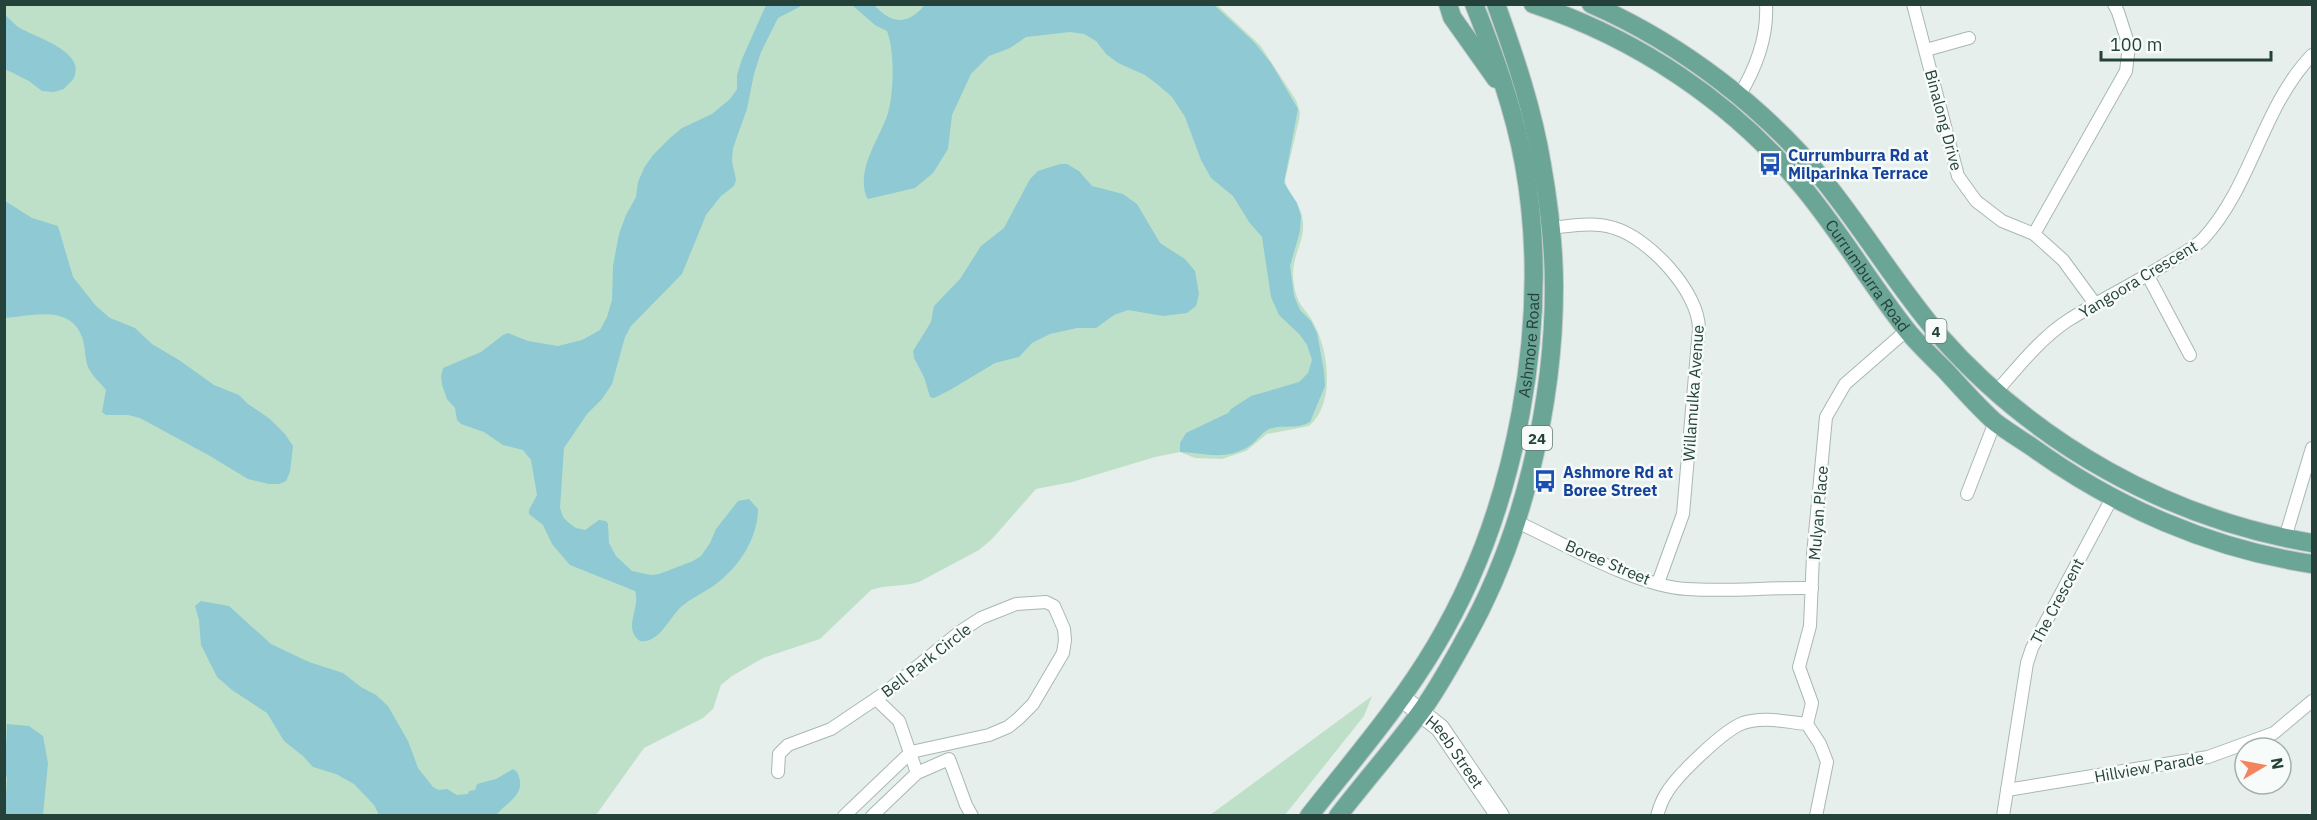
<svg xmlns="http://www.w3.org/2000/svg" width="2317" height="820" font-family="'IBM Plex Sans',sans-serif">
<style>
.green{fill:#bfe0c8}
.water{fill:#8ec9d4}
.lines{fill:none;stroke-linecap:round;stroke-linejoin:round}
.street-casing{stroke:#a8b8b2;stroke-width:14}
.secondary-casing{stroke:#a4bbb3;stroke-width:20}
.primary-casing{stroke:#c2cac8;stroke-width:20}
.street{stroke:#fff;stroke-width:12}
.secondary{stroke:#fff;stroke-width:18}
.primary{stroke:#6aa596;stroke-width:18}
.labels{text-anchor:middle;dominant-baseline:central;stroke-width:5;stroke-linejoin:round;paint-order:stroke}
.shield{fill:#f7fbf9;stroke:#637a73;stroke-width:1.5}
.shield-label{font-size:15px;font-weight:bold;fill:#24423a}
.street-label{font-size:16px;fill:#24423a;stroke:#f7fbf9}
.transit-label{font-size:16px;font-weight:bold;fill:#164399;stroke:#f7fbf9;text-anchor:start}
</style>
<rect width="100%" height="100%" fill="#e6efeb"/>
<!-- green -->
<g class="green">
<path d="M 5,5 L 1217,5 L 1260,45 L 1296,100 L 1300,112 L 1299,120 L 1285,180 C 1288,196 1302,204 1303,222 C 1305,245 1289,257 1294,285 C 1298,309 1307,308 1315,326 C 1329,353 1335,404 1309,426 L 1267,434 L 1246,451 L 1222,459 L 1195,458 L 1180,452 L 1155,457 L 1072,482 L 1036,489 L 992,539 L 979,550 L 919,582 C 903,587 887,584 871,590 L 820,639 L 763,658 L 732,676 L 721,685 L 713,709 L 703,718 L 644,748 L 596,815 L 5,816 Z"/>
<path d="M 1372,696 L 1364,716 L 1285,815 L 1210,815 Z"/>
</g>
<!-- water -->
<g class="water">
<path d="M 766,5 L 803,5 L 778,18 L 761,52 L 754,74 L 747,109 L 733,148 L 732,161 L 736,180 L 734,186 L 721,196 L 706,215 L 682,274 L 631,326 L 625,337 L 612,384 L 602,399 L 587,414 L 564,448 L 560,508 L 563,517 L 569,523 L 576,528 L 585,530 L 599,520 L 606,521 L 608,524 L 609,543 L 616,556 L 632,571 L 651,575 L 659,574 L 693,561 L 701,556 L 710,543 L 716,529 L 738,501 L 749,499 L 758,509 C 758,538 739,567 716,584 C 705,592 691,598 681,607 C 669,618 659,644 640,641 C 622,628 641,608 635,591 L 570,565 L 552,544 L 543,525 L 529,514 L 529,510 L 537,495 L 531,460 L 523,450 L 503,445 L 484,432 L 461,424 L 457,420 L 455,408 L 447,399 L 442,385 L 441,376 L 443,368 L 481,352 L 503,335 L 508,333 L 528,341 L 558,346 L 582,340 L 600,330 L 607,317 L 612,300 L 613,266 L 619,234 L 626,215 L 636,197 L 638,182 L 644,168 L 653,155 L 670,138 L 682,128 L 712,114 L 730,99 L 737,89 L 737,75 L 742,59 Z"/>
<path d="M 925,5 L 1214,5 L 1254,42 L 1271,63 L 1298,109 L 1284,183 L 1297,203 L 1301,216 L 1300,231 L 1290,266 L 1294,296 L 1300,310 L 1311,321 L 1317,333 L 1324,371 L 1325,386 L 1310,422 C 1297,430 1283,424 1269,429 C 1261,433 1256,442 1248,447 C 1222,461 1207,453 1180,452 L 1180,443 L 1186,433 L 1228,413 L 1231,409 L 1251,396 L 1299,382 L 1308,373 L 1312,360 L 1307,345 L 1300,335 L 1279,315 L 1271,297 L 1262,237 L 1249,222 L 1233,196 L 1211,178 L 1201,160 L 1185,117 L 1172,97 L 1157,84 L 1145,75 L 1118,63 L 1106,54 L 1096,41 L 1084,34 L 1070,32 L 1026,37 L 1010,48 L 989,56 L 971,74 L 952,115 L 948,149 L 933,173 L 915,188 L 868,199 L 866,196 C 857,168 878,141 887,116 C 894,95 895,52 887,31 L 875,25 L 852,5 L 874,5 C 893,25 907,25 925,5 Z"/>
<path d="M 4,14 C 9,18 13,23 18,27 C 32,36 83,50 75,75 C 73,82 67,84 64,89 L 54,92 L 42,91 L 29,81 L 5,69 Z"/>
<path d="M 1060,164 L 1067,164 L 1079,171 L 1092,186 L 1123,194 L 1137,204 L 1160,243 L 1185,259 L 1195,271 L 1199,294 L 1196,306 L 1187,313 L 1163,316 L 1128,310 L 1114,315 L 1096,328 L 1077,328 L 1050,334 L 1032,343 L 1019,357 L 995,363 L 950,390 L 934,398 L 930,397 L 924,377 L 914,358 L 913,351 L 931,322 L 934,306 L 960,279 L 981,246 L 1004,228 L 1030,179 L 1038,171 Z"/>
<path d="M 5,201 L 32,218 L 58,226 L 73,277 L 96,306 L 110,318 L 135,328 L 152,344 L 179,360 L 214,385 L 239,395 L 248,404 L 270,419 L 285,434 L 293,446 L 290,472 L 286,481 L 279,484 L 269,484 L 248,479 L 210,456 L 140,418 L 128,415 L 106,415 L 102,412 L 106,390 C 101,383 93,377 89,369 C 84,359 86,347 82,337 C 70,304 31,316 5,318 Z"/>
<path d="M 201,601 L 229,606 L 271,644 L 309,662 L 343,673 L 361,687 L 376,695 L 388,706 L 408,741 L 418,768 L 433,787 L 439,790 L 447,789 L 457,795 L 468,794 L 469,791 L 475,790 L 477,784 L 496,779 L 513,769 L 517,772 C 528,794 508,801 496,815 L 379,815 L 374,805 L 354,784 L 336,774 L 313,767 L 303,756 L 284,741 L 267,713 L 232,690 L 217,677 L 201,645 L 199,620 L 195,606 Z"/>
<path d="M 7,724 L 29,726 L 43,736 L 48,763 L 43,815 L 5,815 L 7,778 L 5,773 Z"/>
</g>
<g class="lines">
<!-- street casing -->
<g class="street-casing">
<g id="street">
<path d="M 1913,4 L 1958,176 L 1976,201 L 2002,221 L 2034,234 L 2063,260 L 2096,305"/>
<path d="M 1926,50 L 1969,38"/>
<path d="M 1739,96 C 1756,68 1768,38 1766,4"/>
<path d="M 1550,228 C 1571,226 1594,221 1614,228 C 1649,238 1699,292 1699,329 L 1683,514 L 1658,583"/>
<path d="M 2034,234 L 2126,71 L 2129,46 L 2118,12 L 2114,4"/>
<path d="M 2148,276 L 2190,355"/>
<path d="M 1996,392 C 2017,368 2040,339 2067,321 C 2100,300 2136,283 2169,262 C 2181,255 2194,248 2203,239 C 2252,186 2262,107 2312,55"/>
<path d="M 1967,494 L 1995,422"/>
<path d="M 1515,521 C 1563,543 1635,586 1687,589 C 1728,592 1770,587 1812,588"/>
<path d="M 2285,538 L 2312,448"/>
<path d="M 876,699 L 899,721 L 917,773"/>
<path d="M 778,772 L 779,754 L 788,745 L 831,729 L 886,692 L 961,631 L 981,618 L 1016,604 L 1046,602 L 1054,606 L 1064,629 L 1065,640 L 1063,653 L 1033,704 L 1018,719 L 1008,727 L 989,735 L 911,752 L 844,816"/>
<path d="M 2007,790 L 2208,757 L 2274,733 L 2312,701"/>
<path d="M 872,816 L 917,773 L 949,759 L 966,805 L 972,816"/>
<path d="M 1657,816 C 1659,809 1662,800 1666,794 C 1676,776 1724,730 1743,723 C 1764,716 1786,722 1807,724"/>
<path d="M 1816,816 L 1827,762 L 1820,744 L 1807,724 L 1812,703 L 1799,667 L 1810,626 L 1813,555 L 1826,417 L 1845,384 L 1907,330"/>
<path d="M 2003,816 L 2027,663 L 2032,648 L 2112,498"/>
</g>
</g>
<!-- secondary casing -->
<g class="secondary-casing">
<g id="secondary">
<path id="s1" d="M 1402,698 L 1440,728 L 1500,816"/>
</g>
</g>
<!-- primary casing -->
<g class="primary-casing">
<g id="primary">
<path d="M 1448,4 L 1452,17 L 1496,79"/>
<path id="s2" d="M 1533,4 C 1636,38 1731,101 1801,185 C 1839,230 1869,282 1906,329 C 1917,343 1931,356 1943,368 C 1960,386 1977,406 1995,422 C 2007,431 2020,439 2032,447 C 2115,507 2211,549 2312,564"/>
<path d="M 1591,4 C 1680,43 1764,107 1825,182 C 1865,232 1898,287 1939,335 C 2035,444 2169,519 2312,543"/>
<path id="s3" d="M 1309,816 C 1353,760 1400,706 1436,645 C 1517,509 1552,320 1524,164 C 1514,109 1495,57 1474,4"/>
<path d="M 1338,816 C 1365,781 1394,748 1420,713 C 1437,690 1451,664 1465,639 C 1523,537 1554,404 1554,287 C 1554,247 1549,205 1542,165 C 1533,110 1515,57 1496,4"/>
</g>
</g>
<!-- street -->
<use href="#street" class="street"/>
<!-- secondary -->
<use href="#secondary" class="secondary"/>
<!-- primary -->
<use href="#primary" class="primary"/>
</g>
<!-- icons -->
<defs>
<g id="bus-bare" transform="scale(1.8)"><path d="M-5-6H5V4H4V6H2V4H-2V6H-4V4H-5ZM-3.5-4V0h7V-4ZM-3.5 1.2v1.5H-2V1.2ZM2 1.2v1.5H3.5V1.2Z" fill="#1a4fb4" stroke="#f7fbf9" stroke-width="2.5" paint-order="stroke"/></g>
</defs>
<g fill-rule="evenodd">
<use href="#bus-bare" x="1770" y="164"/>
<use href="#bus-bare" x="1545" y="481"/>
</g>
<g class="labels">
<!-- shield labels -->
<g class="shield">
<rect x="1925.5" y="319" width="21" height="24" rx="4.5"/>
<rect x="1522" y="426" width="30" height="24" rx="4.5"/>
</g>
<g class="shield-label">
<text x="1936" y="331">4</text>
<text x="1537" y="438">24</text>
</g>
<!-- street labels -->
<g class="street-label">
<text transform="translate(1944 120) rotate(75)">Binalong Drive</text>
<text stroke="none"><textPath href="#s2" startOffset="440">Currumburra Road</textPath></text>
<text transform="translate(2138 279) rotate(-31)">Yangoora Crescent</text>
<text stroke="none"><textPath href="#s3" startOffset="530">Ashmore Road</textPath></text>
<text transform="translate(1693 393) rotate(-86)">Willamulka Avenue</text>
<text transform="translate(1818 513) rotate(-85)">Mulyan Place</text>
<text transform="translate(1608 562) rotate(23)">Boree Street</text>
<text transform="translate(2057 601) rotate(-62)">The Crescent</text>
<text transform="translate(926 660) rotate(-38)">Bell Park Circle</text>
<text stroke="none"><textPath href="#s1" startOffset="76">Heeb Street</textPath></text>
<text transform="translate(2149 767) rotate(-10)">Hillview Parade</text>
</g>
<!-- transit labels -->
<g class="transit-label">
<text x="1788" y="155">Currumburra Rd at<tspan x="1788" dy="18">Milparinka Terrace</tspan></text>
<text x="1563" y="472">Ashmore Rd at<tspan x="1563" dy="18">Boree Street</tspan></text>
</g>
</g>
<!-- border -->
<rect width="2317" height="820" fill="none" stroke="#24423a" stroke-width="12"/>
<!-- north arrow -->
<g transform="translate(2263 766) rotate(80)"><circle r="28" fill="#f7fbf9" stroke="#a3b1ad" stroke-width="1.5"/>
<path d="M0-4.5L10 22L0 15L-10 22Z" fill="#f4845f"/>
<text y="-9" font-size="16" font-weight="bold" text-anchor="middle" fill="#24423a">N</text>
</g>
<!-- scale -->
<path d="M2101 51v9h170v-9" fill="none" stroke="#24423a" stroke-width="3"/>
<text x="2110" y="51" font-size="18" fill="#24423a" stroke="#f7fbf9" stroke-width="4.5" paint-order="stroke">100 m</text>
</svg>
